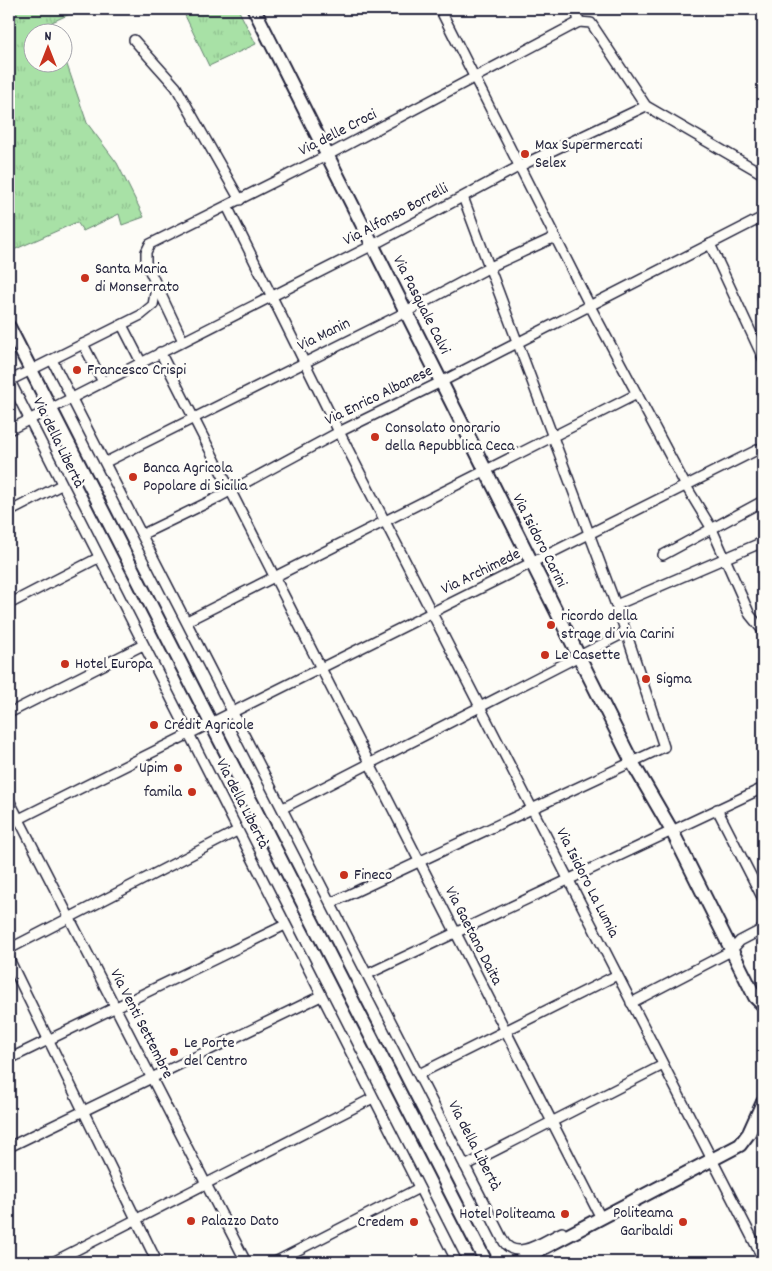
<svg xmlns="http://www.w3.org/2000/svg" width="772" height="1271" font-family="Dekko,sans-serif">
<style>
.park{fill:url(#park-tufts);stroke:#658270}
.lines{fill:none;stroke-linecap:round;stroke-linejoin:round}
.street-casing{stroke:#22223b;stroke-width:12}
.secondary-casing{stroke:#22223b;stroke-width:16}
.street{stroke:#fdfcf7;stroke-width:9}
.secondary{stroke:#fdfcf7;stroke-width:12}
.poi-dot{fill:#c8321e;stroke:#fdfcf7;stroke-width:2}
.labels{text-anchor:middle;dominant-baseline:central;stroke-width:5;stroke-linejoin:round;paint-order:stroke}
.street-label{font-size:16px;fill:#22223b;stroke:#fdfcf7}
.poi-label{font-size:16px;fill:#22223b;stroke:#fdfcf7;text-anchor:start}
</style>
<defs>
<pattern id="park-tufts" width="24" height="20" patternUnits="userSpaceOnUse" patternTransform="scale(1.25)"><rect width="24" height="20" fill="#a8e1a6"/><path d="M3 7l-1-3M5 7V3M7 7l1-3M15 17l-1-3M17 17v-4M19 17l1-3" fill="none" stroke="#90c190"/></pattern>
</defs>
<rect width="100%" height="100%" fill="#fdfcf7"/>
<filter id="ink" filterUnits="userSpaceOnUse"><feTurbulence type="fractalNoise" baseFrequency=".02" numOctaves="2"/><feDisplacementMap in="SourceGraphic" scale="10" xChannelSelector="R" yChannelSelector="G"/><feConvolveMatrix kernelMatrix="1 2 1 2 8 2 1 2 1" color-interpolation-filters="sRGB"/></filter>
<g filter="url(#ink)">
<!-- park -->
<g class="park">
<path d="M 9,9 L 81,9 L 52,22 L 56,32 L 32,32 L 32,62 L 62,62 L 63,53 L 87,123 L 117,163 L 144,217 L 122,225 L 119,214 L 83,231 L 77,222 L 9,252 Z"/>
<path d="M 182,9 L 238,9 L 256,44 L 209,66 Z"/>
</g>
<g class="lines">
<!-- street casing -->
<g class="street-casing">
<g id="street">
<path d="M 440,9 L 590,306 L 686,486 L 712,529 L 750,615 L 763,631"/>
<path d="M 576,9 L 579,22"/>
<path d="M 579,22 L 591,23 L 646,106 L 763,174"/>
<path d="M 134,40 L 176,87 L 240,200"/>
<path d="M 227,206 L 334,422 L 763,1259"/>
<path d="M 710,244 L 763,358"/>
<path d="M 122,325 L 141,362"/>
<path d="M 183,341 L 146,263 L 146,252 L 150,244 L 328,155 L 579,22"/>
<path d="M 83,344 L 103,382"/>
<path d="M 160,352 L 601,1218"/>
<path d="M 52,360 L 504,1242 C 517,1262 546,1239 562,1232"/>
<path d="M 9,381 L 141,315 L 153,305 L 156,288"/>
<path d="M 10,381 L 457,1262"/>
<path d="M 9,430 L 373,245 L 520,166 L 646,106"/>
<path d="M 106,462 L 406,312 L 490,267 L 555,237"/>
<path d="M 9,512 L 61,485"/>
<path d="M 143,534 L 219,497 L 339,432 L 441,382 L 763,217"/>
<path d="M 663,555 L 763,501"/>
<path d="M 9,604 L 98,558"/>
<path d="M 616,605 L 763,542"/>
<path d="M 187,621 L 637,394"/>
<path d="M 9,713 L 143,645"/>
<path d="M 9,800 L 246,1262"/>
<path d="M 283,808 L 626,632"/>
<path d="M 717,809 L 763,899"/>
<path d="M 9,824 L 763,447"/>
<path d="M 331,903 L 664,747 L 626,632 L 463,197"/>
<path d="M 9,949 L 237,831"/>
<path d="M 9,959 L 157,1262"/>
<path d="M 368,974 L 763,788"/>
<path d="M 631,1003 L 731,951 L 740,941 L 763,929"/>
<path d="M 9,1059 L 285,925"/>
<path d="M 419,1074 L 617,975"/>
<path d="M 9,1147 L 321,996"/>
<path d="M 465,1166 L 663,1065"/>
<path d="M 53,1262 L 373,1098"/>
<path d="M 275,1262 L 419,1188"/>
</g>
</g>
<!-- secondary casing -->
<g class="secondary-casing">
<g id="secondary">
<path d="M 254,9 L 632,762 L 672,831 L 755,997 L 763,1005"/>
<path d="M 9,327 L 486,1262"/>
<path d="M 517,1262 L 740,1145 L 749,1133 L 763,1102"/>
</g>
</g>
<!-- street -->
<use href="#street" class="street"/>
<!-- secondary -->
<use href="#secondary" class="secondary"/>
</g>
</g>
<!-- markers -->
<g class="poi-dot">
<circle cx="525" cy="154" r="5"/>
<circle cx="85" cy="278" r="5"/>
<circle cx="77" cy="370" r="5"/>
<circle cx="375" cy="437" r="5"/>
<circle cx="133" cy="477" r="5"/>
<circle cx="551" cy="625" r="5"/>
<circle cx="545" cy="655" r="5"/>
<circle cx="65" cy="664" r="5"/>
<circle cx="646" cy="679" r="5"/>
<circle cx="154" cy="725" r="5"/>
<circle cx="178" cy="768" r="5"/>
<circle cx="192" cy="792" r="5"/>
<circle cx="344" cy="875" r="5"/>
<circle cx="174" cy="1052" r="5"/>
<circle cx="565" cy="1214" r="5"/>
<circle cx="191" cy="1221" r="5"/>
<circle cx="414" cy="1222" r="5"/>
<circle cx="683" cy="1222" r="5"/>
</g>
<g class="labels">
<!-- street labels -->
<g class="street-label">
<text transform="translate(338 133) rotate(-27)">Via delle Croci</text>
<text transform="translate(396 215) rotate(-28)">Via Alfonso Borrelli</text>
<text transform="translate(421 305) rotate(63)">Via Pasquale Calvi</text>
<text transform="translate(324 335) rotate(-26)">Via Manin</text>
<text transform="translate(379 396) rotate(-26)">Via Enrico Albanese</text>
<text transform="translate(58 443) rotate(64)">Via della Libertà</text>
<text transform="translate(539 541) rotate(63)">Via Isidoro Carini</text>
<text transform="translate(481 572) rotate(-26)">Via Archimede</text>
<text transform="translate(242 804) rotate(63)">Via della Libertà</text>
<text transform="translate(587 883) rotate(63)">Via Isidoro La Lumia</text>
<text transform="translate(473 936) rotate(63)">Via Gaetano Daita</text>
<text transform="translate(141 1024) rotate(63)">Via Venti Settembre</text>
<text transform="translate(474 1146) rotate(63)">Via della Libertà</text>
</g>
<!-- poi labels -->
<g class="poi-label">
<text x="535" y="145">Max Supermercati<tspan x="535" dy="18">Selex</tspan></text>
<text x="95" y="269">Santa Maria<tspan x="95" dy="18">di Monserrato</tspan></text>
<text x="87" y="370">Francesco Crispi</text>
<text x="385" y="428">Consolato onorario<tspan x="385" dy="18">della Repubblica Ceca</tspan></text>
<text x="143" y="468">Banca Agricola<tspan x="143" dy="18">Popolare di Sicilia</tspan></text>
<text x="561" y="616">ricordo della<tspan x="561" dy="18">strage di via Carini</tspan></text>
<text x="555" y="655">Le Casette</text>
<text x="75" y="664">Hotel Europa</text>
<text x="656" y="679">Sigma</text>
<text x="164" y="725">Crédit Agricole</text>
<text x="168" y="768" text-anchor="end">Upim</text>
<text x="182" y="792" text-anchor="end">famila</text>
<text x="354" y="875">Fineco</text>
<text x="184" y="1043">Le Porte<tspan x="184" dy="18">del Centro</tspan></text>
<text x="673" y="1213" text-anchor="end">Politeama<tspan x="673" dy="18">Garibaldi</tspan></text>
<text x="555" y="1214" text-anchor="end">Hotel Politeama</text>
<text x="201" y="1221">Palazzo Dato</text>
<text x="404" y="1222" text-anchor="end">Credem</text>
</g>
</g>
<!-- margin -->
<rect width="772" height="1271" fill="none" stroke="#fdfcf7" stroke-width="30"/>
<rect x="15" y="15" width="742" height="1241" fill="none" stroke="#22223b" stroke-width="2" filter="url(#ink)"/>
<!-- north arrow -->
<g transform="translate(48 48)"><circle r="24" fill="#fdfcf7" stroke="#a5a5ac"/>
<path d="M0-4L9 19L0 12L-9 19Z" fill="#c8321e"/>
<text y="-8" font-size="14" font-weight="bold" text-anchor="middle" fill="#22223b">N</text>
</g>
</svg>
